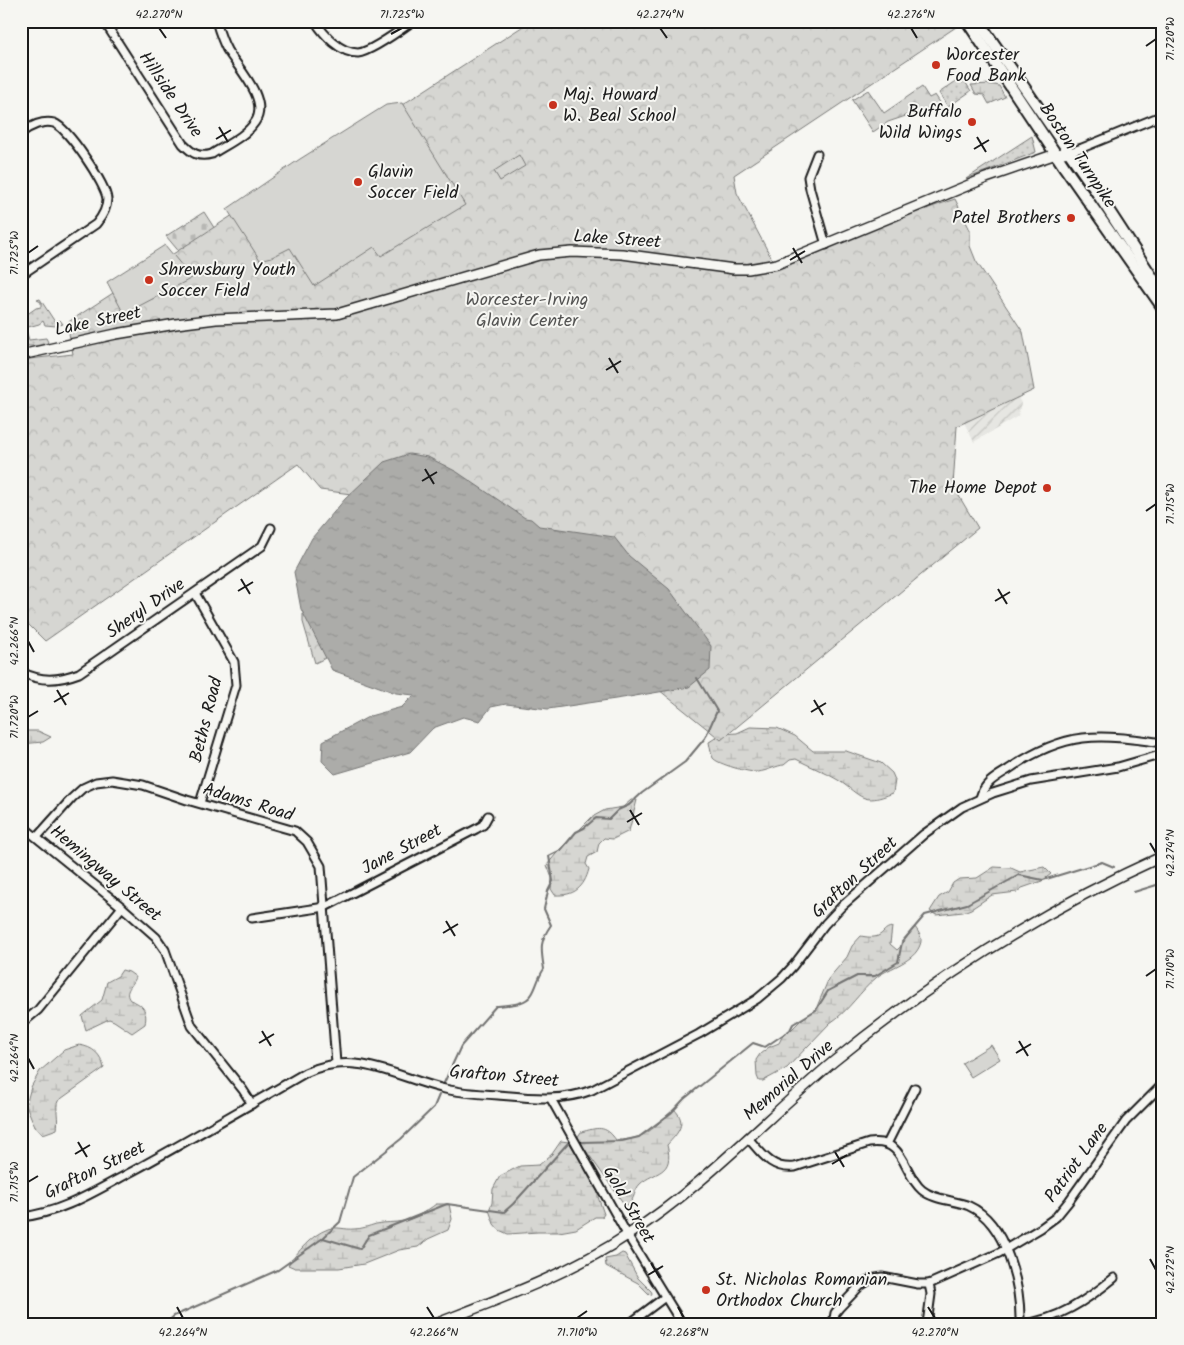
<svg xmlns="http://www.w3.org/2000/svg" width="1184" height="1345" font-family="Kalam,sans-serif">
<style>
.industrial{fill:url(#industrial-furrows)}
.grass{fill:url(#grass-dots);stroke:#797977}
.forest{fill:url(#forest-firs);stroke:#797977}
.wetland{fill:url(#wetland-marsh);stroke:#797977}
.cemetery{fill:url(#cemetery-stones);stroke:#797977}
.park{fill:url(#park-crowns);stroke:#797977}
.garden{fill:#d6d6d2;stroke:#797977}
.water{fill:url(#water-ripples);stroke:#727271}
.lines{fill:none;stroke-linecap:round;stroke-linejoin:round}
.stream{stroke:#727271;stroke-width:2}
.minor-casing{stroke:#1c1c1c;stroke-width:11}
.major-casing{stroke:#1c1c1c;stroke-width:12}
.highway-casing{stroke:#1c1c1c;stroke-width:14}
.minor{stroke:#f6f6f2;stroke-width:7}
.major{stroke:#f6f6f2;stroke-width:9}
.highway{stroke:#f6f6f2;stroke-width:10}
.ticks{fill:none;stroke:#1c1c1c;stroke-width:2}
.poi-dot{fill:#c8321e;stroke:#f6f6f2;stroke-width:2}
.labels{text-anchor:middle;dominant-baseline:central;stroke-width:4;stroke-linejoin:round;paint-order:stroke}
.poi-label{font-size:18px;fill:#1c1c1c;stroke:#f6f6f2;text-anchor:start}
.street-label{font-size:18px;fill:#1c1c1c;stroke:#f6f6f2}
.park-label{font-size:18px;fill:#545453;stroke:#f6f6f2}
.neatline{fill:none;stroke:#1c1c1c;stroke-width:2}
.ticks-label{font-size:12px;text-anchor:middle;fill:#1c1c1c}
</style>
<defs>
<pattern id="industrial-furrows" width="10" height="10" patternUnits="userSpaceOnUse" patternTransform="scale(1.25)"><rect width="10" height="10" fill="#e6e6e2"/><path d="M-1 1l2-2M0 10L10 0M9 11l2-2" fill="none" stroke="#c5c5c1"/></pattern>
<pattern id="grass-dots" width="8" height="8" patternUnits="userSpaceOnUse" patternTransform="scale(1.25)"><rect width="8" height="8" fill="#d6d6d2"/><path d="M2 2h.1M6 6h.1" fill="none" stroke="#b7b7b4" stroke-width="1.8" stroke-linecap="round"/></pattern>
<pattern id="forest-firs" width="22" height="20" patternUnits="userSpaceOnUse" patternTransform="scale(1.25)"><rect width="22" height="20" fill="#d6d6d2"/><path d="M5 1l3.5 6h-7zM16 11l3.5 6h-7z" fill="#b7b7b4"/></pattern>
<pattern id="wetland-marsh" width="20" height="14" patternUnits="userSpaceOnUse" patternTransform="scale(1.25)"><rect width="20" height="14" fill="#d6d6d2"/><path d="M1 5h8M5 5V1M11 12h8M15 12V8" fill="none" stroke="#b7b7b4"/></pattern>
<pattern id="cemetery-stones" width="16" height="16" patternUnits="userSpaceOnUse" patternTransform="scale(1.25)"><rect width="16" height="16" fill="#d6d6d2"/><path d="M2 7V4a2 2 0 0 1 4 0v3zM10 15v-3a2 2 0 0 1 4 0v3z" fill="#b7b7b4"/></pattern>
<pattern id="park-crowns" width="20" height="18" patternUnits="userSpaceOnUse" patternTransform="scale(1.25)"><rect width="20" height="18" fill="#d6d6d2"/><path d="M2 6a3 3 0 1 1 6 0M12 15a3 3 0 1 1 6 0" fill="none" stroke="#b7b7b4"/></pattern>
<pattern id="water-ripples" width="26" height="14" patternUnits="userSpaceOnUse" patternTransform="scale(1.25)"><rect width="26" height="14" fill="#acaca9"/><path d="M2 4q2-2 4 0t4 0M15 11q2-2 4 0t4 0" fill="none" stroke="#939391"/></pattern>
</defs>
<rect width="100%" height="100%" fill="#f6f6f2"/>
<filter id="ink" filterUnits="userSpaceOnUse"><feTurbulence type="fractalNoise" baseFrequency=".02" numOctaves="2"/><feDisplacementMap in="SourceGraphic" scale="10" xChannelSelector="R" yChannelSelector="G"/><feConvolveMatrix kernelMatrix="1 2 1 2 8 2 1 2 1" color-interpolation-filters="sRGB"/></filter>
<g filter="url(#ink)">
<!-- industrial -->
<path class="industrial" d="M 1004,371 L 1021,403 L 1018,416 L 974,442 L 954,403 Z"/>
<!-- grass -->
<g class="grass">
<path d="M 962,77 L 971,91 L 948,107 L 939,93 Z"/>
<path d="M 1032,136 L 1036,152 L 966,179 Z"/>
<path d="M 40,299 L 55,322 L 60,320 L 63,324 L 56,326 L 45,325 L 43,321 L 39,324 L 21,329 L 21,313 L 26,315 L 36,308 L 41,307 L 41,302 L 37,300 Z"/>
<path d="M 26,330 L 29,340 L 46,338 L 48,342 L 46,344 C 38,345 28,349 21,342 L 21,331 Z"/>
</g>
<!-- forest -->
<path class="forest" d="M 922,87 L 929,98 L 935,95 L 941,104 L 888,122 L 873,132 L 852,100 L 868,90 L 884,113 Z"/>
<!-- wetland -->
<g class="wetland">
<path d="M 991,84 L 999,86 L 1005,97 L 989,104 L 984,95 L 976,94 L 971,85 Z"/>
<path d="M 750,727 L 777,728 L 795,736 L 813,751 L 846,751 L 881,763 L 892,773 L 895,780 L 893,793 C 862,806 862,796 838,780 C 825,772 809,766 796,759 L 790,760 L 784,765 C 778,765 767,771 758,772 C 750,773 717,764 713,758 C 711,754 710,747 709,742 L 722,734 L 737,733 Z"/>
<path d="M 21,731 L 38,731 L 51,737 L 43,742 L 21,744 Z"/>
<path d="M 631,800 L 637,800 L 629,831 L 613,839 L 604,838 L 599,843 L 597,852 L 588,857 L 586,864 L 589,869 C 584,888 574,896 555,895 L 551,889 L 552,878 L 547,865 L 560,849 L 592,817 L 605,810 L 623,807 Z"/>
<path d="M 994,867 L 1011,868 L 1020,872 L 1044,867 L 1051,874 L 1042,881 L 1022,888 L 1017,892 L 992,895 L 971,909 L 963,912 L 936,915 L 930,911 L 939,897 L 948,892 L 953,883 L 959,879 L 977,878 Z"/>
<path d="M 892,927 L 890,944 L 897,950 C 904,944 907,935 915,927 C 919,933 923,938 920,945 C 914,962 890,967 877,977 C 860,991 849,1011 830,1023 L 787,1068 L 763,1081 L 759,1081 L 757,1076 L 756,1060 L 760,1054 L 769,1047 L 779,1043 L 784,1033 L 791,1030 L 801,1020 L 816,1009 L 829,978 L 847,957 L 852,946 L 861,936 C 866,937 873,938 878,936 C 884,933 884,928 892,927 Z"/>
<path d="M 122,970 L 129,972 L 136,977 C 133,986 123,991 130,1000 C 142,1004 148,1010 145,1024 L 132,1033 L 114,1021 L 109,1019 L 86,1030 L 82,1016 L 102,1000 L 107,982 L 118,976 Z"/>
<path d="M 79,1045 C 93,1047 101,1054 104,1068 L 58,1101 C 55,1107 59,1120 57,1129 L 43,1134 L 35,1127 L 26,1105 L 31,1087 L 40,1071 L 64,1050 Z"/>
<path d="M 674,1109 C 688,1123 678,1133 667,1145 C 675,1175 654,1171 640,1184 C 634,1190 635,1199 628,1205 L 624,1204 L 577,1138 L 581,1132 C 597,1128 605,1124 616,1140 C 646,1140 653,1128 674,1109 Z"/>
<path d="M 561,1141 L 569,1142 L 598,1188 L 598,1197 L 604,1214 L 602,1217 L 595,1217 L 576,1229 L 559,1232 L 538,1232 L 508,1234 L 499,1230 L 494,1224 L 489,1210 L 492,1203 L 493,1189 L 500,1176 L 520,1166 L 539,1165 L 552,1154 Z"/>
<path d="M 436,1204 L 449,1204 L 452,1219 L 448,1230 L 428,1239 L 418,1247 L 399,1250 L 364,1264 L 339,1268 L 295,1268 L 288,1265 C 298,1252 311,1235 328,1229 C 337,1226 345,1230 354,1229 C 362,1229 369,1226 376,1224 C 385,1222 394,1223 403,1221 C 414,1219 428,1210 436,1204 Z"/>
<path d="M 622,1253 L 625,1254 L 638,1278 L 651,1291 L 652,1293 L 651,1296 L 638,1283 L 606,1266 L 605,1259 L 616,1257 Z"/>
</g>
<!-- cemetery -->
<path class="cemetery" d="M 204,212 L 234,259 L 201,278 L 166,236 Z"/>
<!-- park -->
<path class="park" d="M 531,21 L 965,21 L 734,175 L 737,193 L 773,261 L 955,199 L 970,230 L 970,246 L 976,261 L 1023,332 L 1034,390 L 957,426 L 953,486 L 978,528 L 721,740 L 509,569 L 315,663 L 303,622 L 303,593 L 375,497 L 320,490 L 298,464 L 45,641 L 21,617 L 21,360 L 73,354 L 67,323 Z"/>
<!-- garden -->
<g class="garden">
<path d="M 402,103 L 465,205 L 381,256 L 374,247 L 314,286 L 290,248 L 272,257 L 260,260 L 227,209 L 300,159 L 386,105 Z"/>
<path d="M 519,155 L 525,166 L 500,181 L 494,171 Z"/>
<path d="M 165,245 L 192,278 L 124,314 L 107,282 Z"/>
<path d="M 991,1045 L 1000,1059 L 971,1077 L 962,1063 Z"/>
</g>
<!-- water -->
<path class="water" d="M 409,454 L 428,457 L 457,472 L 525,518 L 531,519 L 539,526 L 614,537 L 629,556 L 669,589 L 711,646 L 710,670 L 689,687 L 629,697 L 548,709 L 506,704 L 491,707 L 480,721 L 463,717 L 433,728 L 410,752 L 335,774 L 322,761 L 323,741 L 370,716 L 402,707 L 414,695 L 396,693 L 332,670 L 301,609 L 294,572 L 312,538 L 345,499 L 384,462 Z"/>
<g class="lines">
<!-- stream -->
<g class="stream">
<path d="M 1134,892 L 1163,883"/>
<path d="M 444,1083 L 461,1046 L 496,1006 C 507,1005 526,1005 532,994 C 537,986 538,977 544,969 C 541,949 539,942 551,925 L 544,909 L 548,891 L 553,881 L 549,856 L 561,850 L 576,832 L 584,828 L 596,818 L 609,819 L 618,810 L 629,805 L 642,793 L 685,762 L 705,738 L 717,711 L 697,678"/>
<path d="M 582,1142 L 622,1141 L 639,1137 L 671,1113 L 684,1099 L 753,1043 L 765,1047 L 790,1030 L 793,1024 L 816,1010 L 828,991 L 857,976 L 875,976 L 898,962 L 902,942 L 925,915 L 967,904 L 1019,875 L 1043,880 L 1102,862 L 1114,867"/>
<path d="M 323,1238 L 340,1222 L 353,1177 L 401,1139 L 434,1107 L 439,1095"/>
<path d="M 165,1324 L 174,1316 L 278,1270 L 323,1238 L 360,1249 L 369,1235 L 447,1204 L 504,1212 L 513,1204 L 568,1143"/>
</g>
<!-- minor casing -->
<g class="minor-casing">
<g id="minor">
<path d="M 104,21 L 183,144 C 192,153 198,158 212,154 C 226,145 246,136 255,122 C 270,100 238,68 227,50 C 222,41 219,31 216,21"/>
<path d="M 315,21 C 324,35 340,53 358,53 C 370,52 402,29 413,21"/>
<path d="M 21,133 C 30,126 43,120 54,123 C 68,128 106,185 107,199 C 107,209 102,217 96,224 L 21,275"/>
<path d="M 1069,152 L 1082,148 L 1163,115"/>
<path d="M 817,154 L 808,177 L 810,189 L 826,245"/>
<path d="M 195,593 L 234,662 L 236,685 L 200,803"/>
<path d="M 21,672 C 41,682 58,681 79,673 L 262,546 L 271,528"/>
<path d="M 980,798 C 984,783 996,777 1009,769 C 1066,730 1098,734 1163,743"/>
<path d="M 21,825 L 122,907 L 156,937 L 165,950 L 192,1026 L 243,1090 L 252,1104"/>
<path d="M 37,837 L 72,798 L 83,788 L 96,782 L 112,780 L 143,785 L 187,800 L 295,831 L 307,842 L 321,866 L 336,1063"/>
<path d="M 252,918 L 325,907 L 476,829 L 483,825 L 488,816"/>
<path d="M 21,1024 L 38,1010 L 122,907"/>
<path d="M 551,1099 L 628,1236 L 682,1324"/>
<path d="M 748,1138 C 762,1154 772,1170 795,1167 L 869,1143 C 906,1138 902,1173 922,1190 C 934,1200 954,1200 969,1206 C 1007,1223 1021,1287 1020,1324"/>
<path d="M 887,1144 L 915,1088"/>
<path d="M 21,1217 C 62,1213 97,1190 133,1171 C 191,1139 248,1106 305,1073 C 357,1049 394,1077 445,1089 C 462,1093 480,1094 498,1095 C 530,1098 561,1102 592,1090 L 699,1034 L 757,999 L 782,978 L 793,966 L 825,924 L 842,906 L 924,834 L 962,807 L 993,793 L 1031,781 L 1118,767 L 1163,754"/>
<path d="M 629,1324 L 665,1297"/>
<path d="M 833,1324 L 835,1313 L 839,1308 L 860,1286 L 871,1279 L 882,1277 L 918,1284 L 929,1284 L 999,1253 L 1041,1228 L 1056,1217 L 1069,1201 L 1126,1121 L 1163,1084"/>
<path d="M 927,1324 L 931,1294 L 929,1284"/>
<path d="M 1022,1324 C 1058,1320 1087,1300 1114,1278"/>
</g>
</g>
<!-- major casing -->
<g class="major-casing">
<g id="major">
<path d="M 21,355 L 116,334 L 176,324 L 216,319 L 337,314 L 539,255 L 572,252 L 622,254 L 734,269 L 748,269 L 777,264 L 986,178 L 1056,154 L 1069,152"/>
<path d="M 435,1324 C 502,1298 569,1274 629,1234 C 704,1186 765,1119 833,1062 C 933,980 1045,909 1163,856"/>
</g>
</g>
<!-- highway casing -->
<g class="highway-casing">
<g id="highway">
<path d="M 967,21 L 1065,168 L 1163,308"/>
<path d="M 978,21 L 1094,188 L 1163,294"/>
</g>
</g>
<!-- minor -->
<use href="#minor" class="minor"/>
<!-- major -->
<use href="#major" class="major"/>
<!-- highway -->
<use href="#highway" class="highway"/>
</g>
</g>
<!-- ticks -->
<path class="ticks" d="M 159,28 L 166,38M 660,28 L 667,38M 911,28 L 917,38M 391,34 L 402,28M 1146,46 L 1156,39M 219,127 L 228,142M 977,137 L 986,152M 216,139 L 231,130M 974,149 L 989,140M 793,248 L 802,263M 28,253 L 38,246M 790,260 L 805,251M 609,358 L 618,373M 606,370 L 621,361M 425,469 L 434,484M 422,481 L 437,472M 1146,511 L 1156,504M 241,579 L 250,594M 998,589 L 1007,604M 238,591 L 253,582M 995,601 L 1010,592M 28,641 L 34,652M 57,690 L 66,705M 814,700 L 823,715M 54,702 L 69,693M 811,712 L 826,703M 28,717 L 38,711M 630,810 L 639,825M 627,822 L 642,813M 1150,843 L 1156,853M 446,921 L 455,936M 443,933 L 458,924M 1146,976 L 1156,969M 262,1031 L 271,1046M 1019,1041 L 1028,1056M 259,1043 L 274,1034M 1016,1053 L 1031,1044M 28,1058 L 34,1069M 78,1142 L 87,1157M 835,1152 L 844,1167M 75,1154 L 90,1145M 832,1164 L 847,1155M 28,1182 L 38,1176M 1150,1259 L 1156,1270M 651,1263 L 660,1278M 648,1275 L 663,1266M 177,1307 L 183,1318M 427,1307 L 434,1318M 678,1307 L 684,1318M 928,1307 L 935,1318M 577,1318 L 587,1311"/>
<!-- markers -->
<g class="poi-dot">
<circle cx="936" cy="65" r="5"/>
<circle cx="553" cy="105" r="5"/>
<circle cx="972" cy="122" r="5"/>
<circle cx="358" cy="182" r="5"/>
<circle cx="1071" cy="218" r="5"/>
<circle cx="149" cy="280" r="5"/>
<circle cx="1047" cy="488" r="5"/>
<circle cx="706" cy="1290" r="5"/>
</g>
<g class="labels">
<!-- poi labels -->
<g class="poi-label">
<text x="946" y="55">Worcester<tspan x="946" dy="21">Food Bank</tspan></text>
<text x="563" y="95">Maj. Howard<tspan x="563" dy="21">W. Beal School</tspan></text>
<text x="962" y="112" text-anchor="end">Buffalo<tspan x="962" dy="21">Wild Wings</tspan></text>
<text x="368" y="172">Glavin<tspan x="368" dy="21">Soccer Field</tspan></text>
<text x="1061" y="218" text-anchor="end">Patel Brothers</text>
<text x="159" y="270">Shrewsbury Youth<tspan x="159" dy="21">Soccer Field</tspan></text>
<text x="1037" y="488" text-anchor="end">The Home Depot</text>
<text x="716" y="1280">St. Nicholas Romanian<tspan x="716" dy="21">Orthodox Church</tspan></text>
</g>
<!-- street labels -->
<g class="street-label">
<text transform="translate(170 95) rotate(56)">Hillside Drive</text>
<text transform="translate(1077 156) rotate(56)">Boston Turnpike</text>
<text transform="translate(617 240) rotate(4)">Lake Street</text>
<text transform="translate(98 322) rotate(-12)">Lake Street</text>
<text transform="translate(146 609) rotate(-35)">Sheryl Drive</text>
<text transform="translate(207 720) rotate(-76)">Beths Road</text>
<text transform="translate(248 803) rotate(17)">Adams Road</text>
<text transform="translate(402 850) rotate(-28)">Jane Street</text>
<text transform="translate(105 874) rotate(40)">Hemingway Street</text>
<text transform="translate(855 878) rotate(-43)">Grafton Street</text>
<text transform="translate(504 1077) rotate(5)">Grafton Street</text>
<text transform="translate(789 1081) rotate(-41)">Memorial Drive</text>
<text transform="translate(1077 1163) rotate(-54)">Patriot Lane</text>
<text transform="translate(95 1171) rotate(-26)">Grafton Street</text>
<text transform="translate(628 1205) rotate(60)">Gold Street</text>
</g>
<!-- park labels -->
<g class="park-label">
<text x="527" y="300">Worcester-Irving<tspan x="527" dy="21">Glavin Center</tspan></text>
</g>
</g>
<!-- margin -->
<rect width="1184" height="1345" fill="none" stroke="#f6f6f2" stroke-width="55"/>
<rect x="28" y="28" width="1128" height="1290" class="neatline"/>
<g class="ticks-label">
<text x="159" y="18">42.270°N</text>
<text x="402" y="18">71.725°W</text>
<text x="660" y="18">42.274°N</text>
<text x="911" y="18">42.276°N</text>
<text transform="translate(1170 39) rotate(-90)" y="4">71.720°W</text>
<text transform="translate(14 253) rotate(-90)" y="4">71.725°W</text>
<text transform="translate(1170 504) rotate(-90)" y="4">71.715°W</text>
<text transform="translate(14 641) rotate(-90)" y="4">42.266°N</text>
<text transform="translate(14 717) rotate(-90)" y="4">71.720°W</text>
<text transform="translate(1170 853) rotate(-90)" y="4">42.274°N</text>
<text transform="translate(1170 969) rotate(-90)" y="4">71.710°W</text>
<text transform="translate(14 1058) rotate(-90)" y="4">42.264°N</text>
<text transform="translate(14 1182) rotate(-90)" y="4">71.715°W</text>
<text transform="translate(1170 1270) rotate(-90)" y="4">42.272°N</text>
<text x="183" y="1336">42.264°N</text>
<text x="434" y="1336">42.266°N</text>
<text x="577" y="1336">71.710°W</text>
<text x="684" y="1336">42.268°N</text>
<text x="935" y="1336">42.270°N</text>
</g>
</svg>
